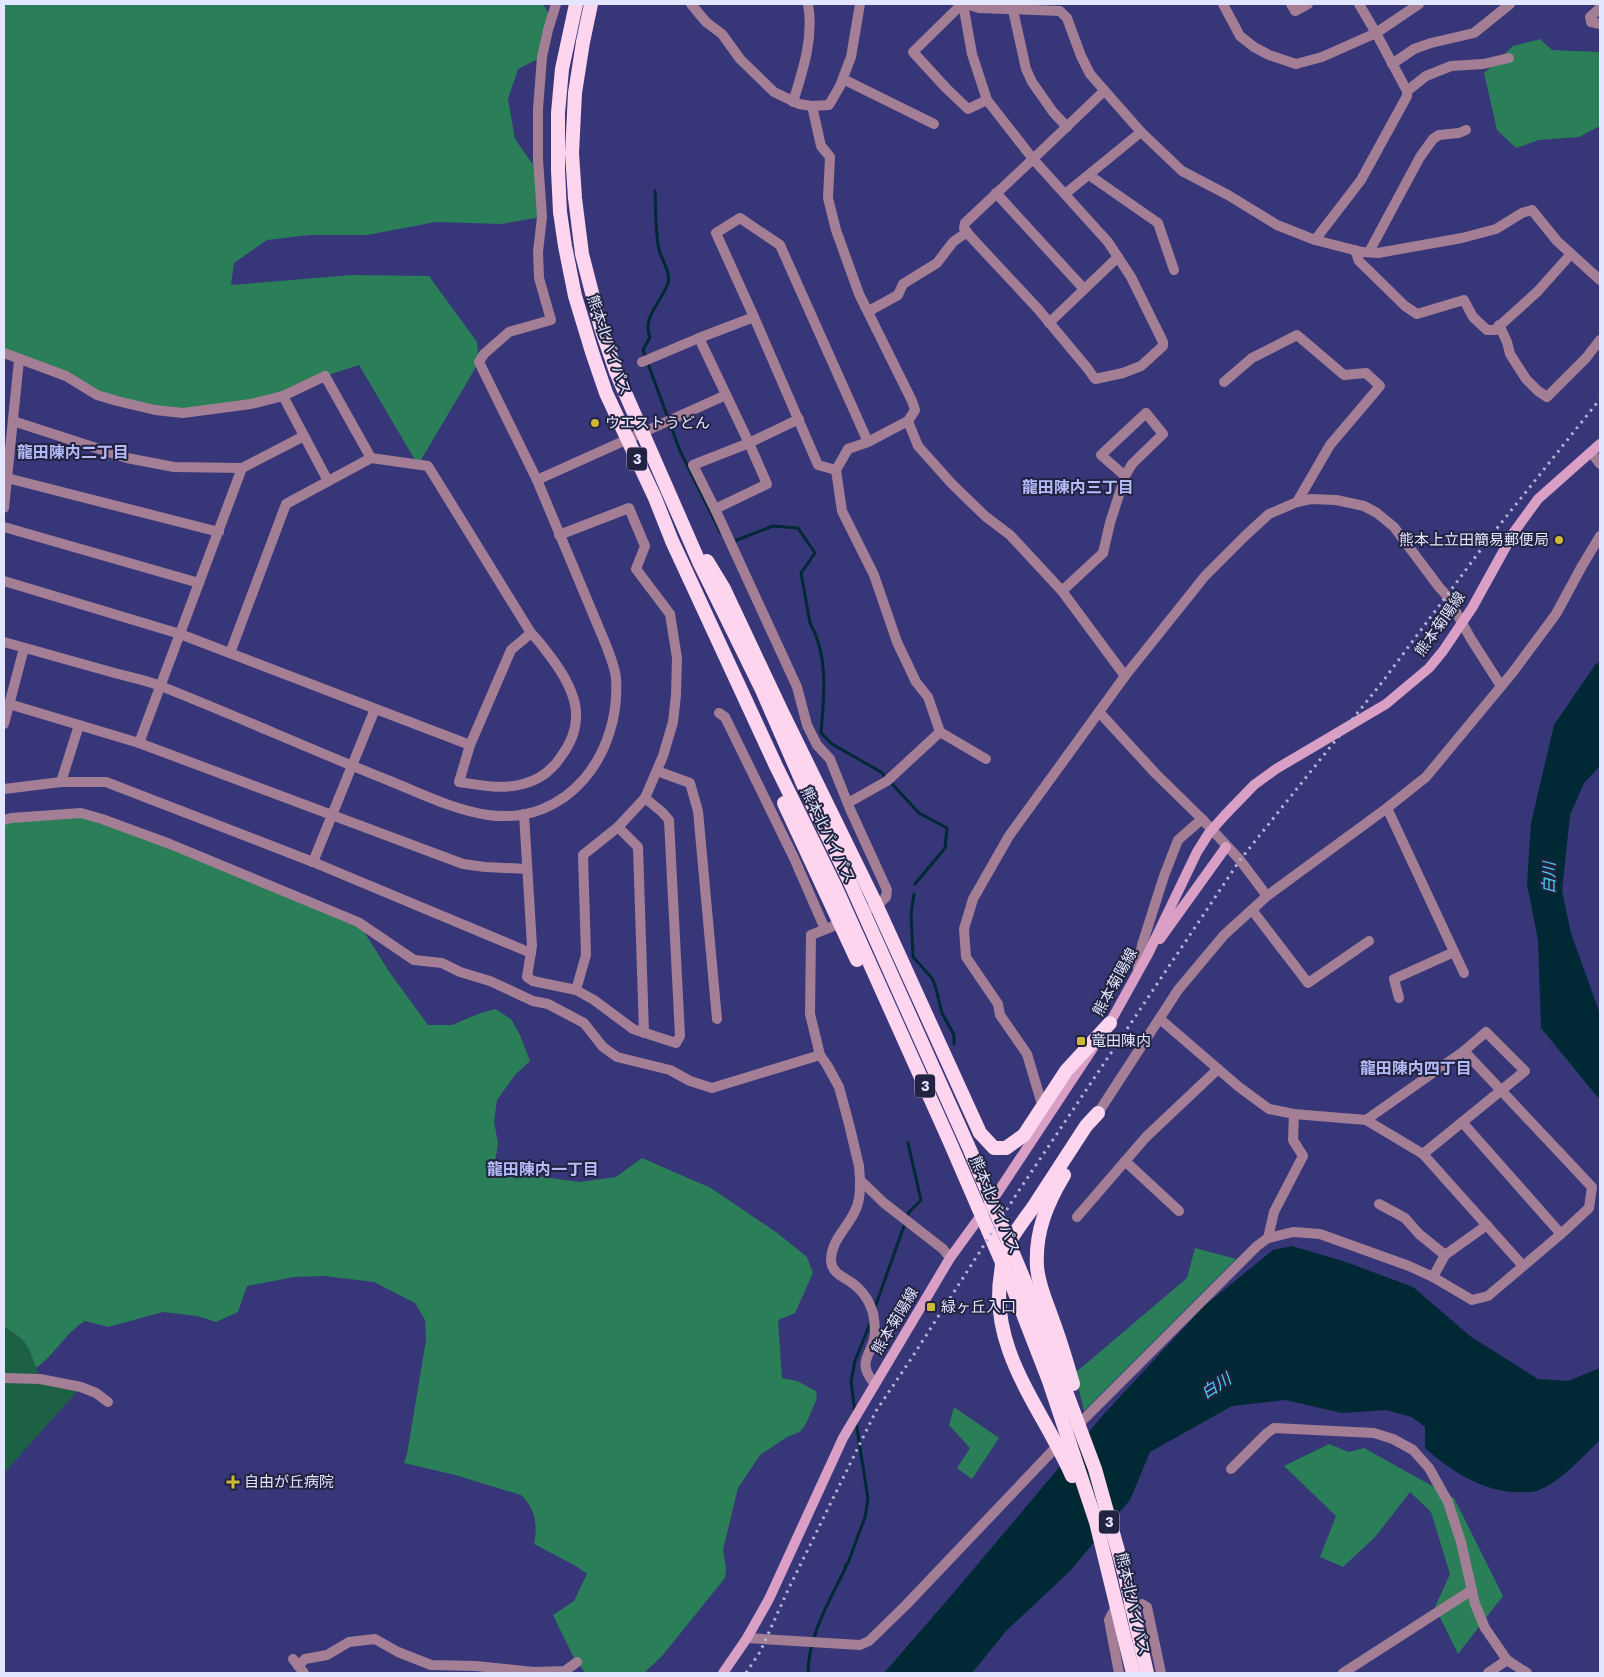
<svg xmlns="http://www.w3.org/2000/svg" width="1604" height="1677" font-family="Jost,'Noto Sans JP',sans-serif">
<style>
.green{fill:#1c6143}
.forest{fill:#2a7e58}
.water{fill:#002935}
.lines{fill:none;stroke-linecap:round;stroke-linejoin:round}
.stream{stroke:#002935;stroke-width:3}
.minor{stroke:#a37e95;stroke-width:10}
.tertiary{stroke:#a37e95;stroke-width:10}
.secondary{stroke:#da9fc5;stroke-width:10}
.trunk{stroke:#fdd5ee;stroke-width:14}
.rail{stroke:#b2b4d8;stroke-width:3;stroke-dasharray:2.5 5;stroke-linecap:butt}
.poi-dot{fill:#cdb938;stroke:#222341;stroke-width:2}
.labels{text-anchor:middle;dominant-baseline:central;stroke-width:4;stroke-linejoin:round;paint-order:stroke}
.shield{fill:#222341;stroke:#a9acc6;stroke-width:1}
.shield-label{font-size:14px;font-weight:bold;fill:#e3e6ff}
.street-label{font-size:15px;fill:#e3e6ff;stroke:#222341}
.poi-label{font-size:15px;fill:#e3e6ff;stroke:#222341;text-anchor:start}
.neighbourhood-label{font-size:16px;font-weight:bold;fill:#b5baf8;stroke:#222341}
.water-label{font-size:16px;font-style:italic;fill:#4bd0f6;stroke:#222341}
</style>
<rect width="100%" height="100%" fill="#373678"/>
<!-- green -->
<path class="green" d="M 4,1327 C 31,1343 30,1350 40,1379 L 81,1387 L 4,1473 Z"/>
<!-- forest -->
<g class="forest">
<path d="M 4,4 L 543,4 L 552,19 L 542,57 L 518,69 L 508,99 L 515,139 L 539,173 L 542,217 L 501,224 L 436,222 L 367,235 L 310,235 L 267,240 L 234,263 L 231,285 L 352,275 L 429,276 L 477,342 L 479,362 L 418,465 L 359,365 L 325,376 L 283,396 L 183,413 L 117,401 L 4,353 Z"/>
<path d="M 1540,39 L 1552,50 L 1600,52 L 1600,126 L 1579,137 L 1539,140 L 1516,148 L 1497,130 L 1484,73 L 1513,46 Z"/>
<path d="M 81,813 L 358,922 L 390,973 L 428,1025 L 452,1025 L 478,1014 L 495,1009 L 511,1019 L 520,1035 L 530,1061 L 515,1075 L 497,1100 L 494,1122 L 498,1143 L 494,1170 L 579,1182 L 616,1177 L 642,1158 L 711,1188 L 776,1232 L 807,1257 L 813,1273 L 795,1313 L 778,1320 L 782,1378 L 797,1381 L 816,1391 L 817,1398 L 806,1424 L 800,1432 L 787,1437 L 760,1455 L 738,1488 L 723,1550 L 726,1568 L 725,1578 L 662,1656 L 644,1673 L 585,1673 L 573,1656 L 553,1615 L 574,1601 L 587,1574 L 576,1566 L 534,1544 C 538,1525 535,1508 521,1495 L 455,1475 L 404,1463 L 407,1454 L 426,1340 L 425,1320 L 415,1303 L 374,1282 L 324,1276 L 294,1277 L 247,1286 L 238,1312 L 216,1322 L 197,1316 L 163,1312 L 108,1327 L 85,1321 C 65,1333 55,1355 36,1368 C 28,1344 26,1340 4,1327 L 4,820 Z"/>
<path d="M 1195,1248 L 1236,1259 L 1084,1411 L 1075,1373 L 1187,1278 Z"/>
<path d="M 954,1407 L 999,1438 L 972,1479 L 957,1468 L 970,1448 L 949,1425 Z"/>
<path d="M 1329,1444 L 1349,1452 L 1364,1448 L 1454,1498 L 1503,1596 L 1458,1654 L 1435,1607 L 1450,1574 L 1431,1512 L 1410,1492 L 1376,1536 L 1343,1567 L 1320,1557 L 1336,1516 L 1284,1466 Z"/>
</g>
<!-- water -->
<g class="water">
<path d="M 1600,661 L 1600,766 L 1584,783 L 1570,815 L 1562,891 L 1571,933 L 1600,1014 L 1600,1100 L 1541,1028 L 1538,940 L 1527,884 L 1531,823 L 1554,725 L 1595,665 Z"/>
<path d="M 1292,1246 L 1346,1262 L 1413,1287 L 1470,1336 L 1538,1379 L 1568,1381 L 1600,1368 L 1600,1440 C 1581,1458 1562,1481 1537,1491 C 1533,1492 1529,1492 1525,1492 C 1488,1495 1452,1472 1425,1448 L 1425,1427 L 1412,1417 L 1386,1410 L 1342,1413 L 1285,1400 L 1232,1406 L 1150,1452 L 1130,1500 L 1069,1572 L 1006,1631 L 972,1673 L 884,1673 L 956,1590 L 1104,1414 L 1204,1306 L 1273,1250 Z"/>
</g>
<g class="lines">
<!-- stream -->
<g class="stream">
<path d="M 655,191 C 656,210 655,231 659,250 C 662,260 671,273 668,283 C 663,300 641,318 650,337 L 643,350 L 680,451 L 721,533"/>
<path d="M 732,542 L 773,526 L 798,528 L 815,553 L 801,573 L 810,623 C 829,656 824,696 821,733 L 832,744 L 881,772 L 919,813 L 947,828 L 945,848 L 915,884"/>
<path d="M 914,894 L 911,914 L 913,957 L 932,978 L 935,985 L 942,1013 L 954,1035 L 954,1044"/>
<path d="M 874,1310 L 909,1212 L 921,1200 L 908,1143"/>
<path d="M 855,1413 L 851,1381 L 855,1361 L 871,1321"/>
<path d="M 808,1673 C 808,1636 830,1600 846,1567 L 845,1566 L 848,1563 L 865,1517 L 868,1499 L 856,1422"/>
</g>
<!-- minor -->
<g class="minor">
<path d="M 691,4 L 706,22 L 722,34 L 740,59 L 774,92 L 799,104 L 812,106 L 829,105 L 840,86 L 851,57 L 860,4"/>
<path d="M 962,4 L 913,52 L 946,88 L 968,109 L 987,100"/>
<path d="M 963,4 L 972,54 L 987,100 L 1033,159 L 1104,91"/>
<path d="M 966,4 L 979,8 L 1060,11 L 1067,18 L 1081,56 L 1090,74 L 1141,132 L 1182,171 L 1228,195 L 1277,225 L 1315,240 L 1362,252 L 1378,253 L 1462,238 L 1496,229 L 1522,213 L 1532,210 L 1557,241 L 1600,280"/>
<path d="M 1291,4 L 1295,11 L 1308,4"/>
<path d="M 1359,4 L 1376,33 L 1419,4"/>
<path d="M 1600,8 L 1590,17 L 1591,22 L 1600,24"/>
<path d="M 1013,10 L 1026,69 L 1032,82 L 1053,112 L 1067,127"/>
<path d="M 1392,64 L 1414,49 L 1431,43 L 1474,33 L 1510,4"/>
<path d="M 843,79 L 934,124"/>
<path d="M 1407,91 L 1426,76 L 1451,66 L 1483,64 L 1509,58"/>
<path d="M 793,102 C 803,70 814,37 808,4"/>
<path d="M 812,106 L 821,146 L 830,157 L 828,198 L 836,230 L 859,294 L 912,401 L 915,410 L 908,421 L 904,423 L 868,442 L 848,449 L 836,470 L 842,511 L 874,575 L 897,642 L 916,682 L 928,697 L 940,732 L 986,759"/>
<path d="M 1033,159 L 1108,242 L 1131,277 L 1163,342 L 1163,346 L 1141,366 L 1123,373 L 1095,379 L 1088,369 L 1038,309 L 970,236 L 964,228 L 965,223 Z"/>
<path d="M 1089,175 L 1158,223 L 1174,270"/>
<path d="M 996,193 L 1084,289"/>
<path d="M 1065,194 L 1141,132"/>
<path d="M 1355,250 L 1359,261 L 1405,306 L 1417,314 L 1464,300 L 1473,317 L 1487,330 L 1495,330 L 1538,291 L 1571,254"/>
<path d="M 1369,252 L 1420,157 L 1433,139 L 1439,135 L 1459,133 L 1466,130"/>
<path d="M 869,311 L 898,295 L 903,284 L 937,263 L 953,242 L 967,232"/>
<path d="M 1049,323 L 1118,257"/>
<path d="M 1499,325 L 1507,342 L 1510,354 L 1526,379 L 1538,391 L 1547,397 L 1586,358 L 1600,340"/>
<path d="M 699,338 L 749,443 L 767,484 L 715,509 L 693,465 L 749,443 L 799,419"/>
<path d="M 4,353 L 66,376 L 97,395 L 117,401 L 155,410 L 183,413 L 251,404 L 283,396 L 325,376 L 371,458"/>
<path d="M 642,362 L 699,338 L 754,317"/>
<path d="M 1224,382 L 1252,358 L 1297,335 L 1344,375 L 1366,373 L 1380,386 L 1330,445 L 1297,502"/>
<path d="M 283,396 L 328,481"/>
<path d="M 13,421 L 127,458 L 174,467 L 242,468 L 304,436"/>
<path d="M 908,421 L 918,446 L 952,484 L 985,516 L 1010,535 L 1062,591 L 1125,676"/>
<path d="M 1591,452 L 1600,464"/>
<path d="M 836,470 L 818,465 L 754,317 L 716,233 L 740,218 L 780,245 L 868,442"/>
<path d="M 7,478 L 219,532"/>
<path d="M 537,480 L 479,362 L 484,354 L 509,332 L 551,320 L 539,278 L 538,252 L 542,217 L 538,159 L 538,109 L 542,57 L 548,30 L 556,4"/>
<path d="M 4,508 L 19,360"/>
<path d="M 715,509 L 797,687 L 807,725 L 817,745 L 830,759 L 850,809 L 887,890 L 886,897 L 877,906 L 872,908"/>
<path d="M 4,527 L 199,583"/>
<path d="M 559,535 L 629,508 L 645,546 L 636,569 L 670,614 L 677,658 L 676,695 L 673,722 L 663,756 L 645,798 L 618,827 L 583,855 L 586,955 L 576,990"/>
<path d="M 4,581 L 180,634 L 470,745"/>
<path d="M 1062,591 L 1103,553 L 1110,523 L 1125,476 L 1132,464 L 1163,434 L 1146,413 L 1101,455 L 1125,476"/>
<path d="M 230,653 L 286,504 L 371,458 L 428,466 L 531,633 C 540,642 546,651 553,660 C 577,693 587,723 560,758 C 551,771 539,780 523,784 C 503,790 480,785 459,782 L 470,745 L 511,650 L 531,633"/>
<path d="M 9,704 L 139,743 L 463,864 L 485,867 L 527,869"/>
<path d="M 1099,712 L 1156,774 L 1202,819 L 1240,860 L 1267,896"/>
<path d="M 719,713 L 725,717 L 794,858 L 825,929"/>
<path d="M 4,724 L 24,648"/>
<path d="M 139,743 L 242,468"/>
<path d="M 657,771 L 690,783 L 698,811 L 717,1019"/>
<path d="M 61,782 L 79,725"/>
<path d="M 4,789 L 61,782 L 106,782 L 313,862 L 531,953"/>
<path d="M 848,803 L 887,781 L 940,732"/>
<path d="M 1387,808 L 1464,973"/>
<path d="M 524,814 L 532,946 L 527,977 L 533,981 L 576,990 L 594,1000 L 633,1029 L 676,1043 L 680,1036 L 669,820 L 662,812 L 645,798"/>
<path d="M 4,820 L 11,818 L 81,813 L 102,819 L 170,844 L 358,922 L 414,960 L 442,963 L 460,972 L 490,981 L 533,1001 L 548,1004 L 584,1023 L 603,1047 L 617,1057 L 670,1070 L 690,1081 L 712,1088 L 820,1055"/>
<path d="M 618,827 L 638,847 L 644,1033"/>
<path d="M 313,862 L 375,709"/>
<path d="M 1252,910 L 1308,983 L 1369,941"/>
<path d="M 846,921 L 811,935 L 810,1014 L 820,1055 L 827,1065 L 839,1087 L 849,1124 L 859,1166 L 860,1180 L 884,1203 L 943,1249 L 950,1258"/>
<path d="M 1138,969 L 1142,945 L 1164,876 L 1178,840 L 1202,819"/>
<path d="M 1399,998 L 1394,979 L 1454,952"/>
<path d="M 1160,1019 L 1239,1087 L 1269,1109 L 1294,1114 L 1366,1120 L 1423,1154 L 1523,1266"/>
<path d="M 1044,1111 L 1027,1054 L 1000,1015 L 998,1004 L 966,957 L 964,929 L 973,899 L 1009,836 L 1125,676 L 1205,576 L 1245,536 L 1269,514 L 1297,502 L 1311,499 L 1336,500 L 1364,506 L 1377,513 L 1394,527 L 1439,587 L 1447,596 L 1471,639 L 1501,686"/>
<path d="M 1366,1120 L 1464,1051 L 1486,1032 L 1525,1071 L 1423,1154"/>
<path d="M 1462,1122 L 1561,1234"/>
<path d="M 1125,1161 L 1179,1211"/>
<path d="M 860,1180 C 860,1192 860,1202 854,1213 C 846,1229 831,1241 831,1261 C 832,1275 848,1278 857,1287 C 864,1293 870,1303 873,1313 C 874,1318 875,1326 875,1332 C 874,1355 854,1360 875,1384"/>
<path d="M 1379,1204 L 1405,1218 L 1419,1234 L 1445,1255"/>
<path d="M 1077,1217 L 1146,1137 L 1218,1069"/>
<path d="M 1268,1238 L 1274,1212 L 1303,1156 L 1293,1140 L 1294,1114"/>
<path d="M 1433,1277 L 1445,1255 L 1487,1225"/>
<path d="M 4,1378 L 40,1379 L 81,1387 L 96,1393 L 108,1402"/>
<path d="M 1075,1428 L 1257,1246 L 1268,1238 L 1293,1232 L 1320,1234 L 1409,1266 L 1433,1277 L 1472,1300 L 1488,1296 L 1561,1234 L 1589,1208 L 1592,1187 L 1464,1051"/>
<path d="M 1231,1469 L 1266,1434 L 1274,1428 L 1374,1433 L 1393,1439 L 1413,1450 L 1429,1468 L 1448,1502 L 1461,1542 L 1475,1604 L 1485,1628 L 1507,1660 L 1527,1673"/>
<path d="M 747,1638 L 860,1645 L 869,1641 L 906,1605 L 1061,1442"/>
<path d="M 293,1659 L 304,1673"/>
<path d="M 298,1666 L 305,1659 L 327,1655 L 349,1642 L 375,1639 L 398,1652 L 431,1665 L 476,1666 L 534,1672 L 565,1671 L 577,1662"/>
<path d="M 1119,1673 L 1109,1620 L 1113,1612 L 1142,1604 L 1147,1607 L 1161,1673"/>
<path d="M 1343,1673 L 1472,1590"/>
<path d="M 1488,1673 L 1507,1660"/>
</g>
<!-- tertiary -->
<g class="tertiary">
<path d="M 1223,4 L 1240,36 L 1254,47 L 1269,55 L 1296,64 L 1322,57 L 1376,33 L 1407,91 L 1407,96 L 1361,180 L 1315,240"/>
<path d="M 4,642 C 40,652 75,662 111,672 C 128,677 146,680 163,687 C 239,717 314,751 390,781 C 422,794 454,810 488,815 C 569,826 621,753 616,678 C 615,667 610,656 606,645 L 537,480 L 726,395"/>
<path d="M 1098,1113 L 1178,990 L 1224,935 L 1267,896 L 1387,808 L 1426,777 L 1513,672 L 1556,614 L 1582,566 L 1600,536"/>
</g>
<!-- secondary -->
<g class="secondary">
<path d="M 1160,939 L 1226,847"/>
<path d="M 1107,1028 L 1148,954 L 1197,852 L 1209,833 L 1225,815 L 1254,785 L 1276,769 L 1386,704 L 1429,668 L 1443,651 L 1472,608 L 1514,532 L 1538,499 L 1600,444"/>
<path d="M 723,1673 L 747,1638 L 769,1599 L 843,1438 L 950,1258 L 998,1192 L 1093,1048"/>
</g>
<!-- trunk -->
<g class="trunk">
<path d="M 576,4 L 562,69 L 558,113 L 558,170 L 560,212 L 565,246 L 575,296 L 592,352 L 606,393 L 655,498 L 672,541 L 776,766 L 835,886 L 949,1140 L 1013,1288 L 1049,1381 L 1096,1522 L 1133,1673"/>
<path d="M 591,4 L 583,42 L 575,93 L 572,153 L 575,198 L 582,254 L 601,328 L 616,372 L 700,564 L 762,690 L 810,800 L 849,880 L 970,1150 L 1025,1282 L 1095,1469 L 1124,1572 L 1147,1673"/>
<path d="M 707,561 L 724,589 L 781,710 L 874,900 L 980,1133 L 994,1148 L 1006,1148 L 1024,1135 L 1066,1071 L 1110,1023"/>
<path d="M 784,803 L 857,960"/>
<path d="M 1064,1175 C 1047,1203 1035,1232 1037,1266 C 1038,1285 1047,1303 1053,1321 C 1061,1342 1067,1363 1073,1384"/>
<path d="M 1072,1476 C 1043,1409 988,1350 1001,1273 C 1002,1266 1002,1257 1005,1250 C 1011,1237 1023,1221 1032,1209 C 1050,1181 1068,1154 1086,1126 L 1098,1113"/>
</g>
<!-- rail -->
<path class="rail" d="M 746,1673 L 760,1652 L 788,1590 L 876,1411 L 911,1359 L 1018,1192 L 1240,860 L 1383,681 L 1494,532 L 1600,399"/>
</g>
<!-- markers -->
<g class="poi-dot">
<circle cx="595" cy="423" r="5"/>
<circle cx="1559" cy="540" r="5"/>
<rect x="1076" y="1036" width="10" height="10" rx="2.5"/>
<rect x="926" y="1302" width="10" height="10" rx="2.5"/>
<path d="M230.5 1474.5h5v5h5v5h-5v5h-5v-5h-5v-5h5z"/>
</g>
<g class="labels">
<!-- shield labels -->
<g class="shield">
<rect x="627" y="447.5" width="20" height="23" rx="4"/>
<rect x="915" y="1074.5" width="20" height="23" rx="4"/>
<rect x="1099" y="1510.5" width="20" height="23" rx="4"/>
</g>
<g class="shield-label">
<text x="637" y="459">3</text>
<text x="925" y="1086">3</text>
<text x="1109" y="1522">3</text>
</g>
<!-- street labels -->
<g class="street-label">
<text transform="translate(609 345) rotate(71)">熊本北バイパス</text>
<text transform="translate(1440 624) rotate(-55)">熊本菊陽線</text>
<text transform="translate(828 835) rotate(64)">熊本北バイパス</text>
<text transform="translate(1115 982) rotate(-61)">熊本菊陽線</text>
<text transform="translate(995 1205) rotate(67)">熊本北バイパス</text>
<text transform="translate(895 1321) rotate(-59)">熊本菊陽線</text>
<text transform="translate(1133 1604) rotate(77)">熊本北バイパス</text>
</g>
<!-- poi labels -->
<g class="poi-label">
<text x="605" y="423">ウエストうどん</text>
<text x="1549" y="540" text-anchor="end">熊本上立田簡易郵便局</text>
<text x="1091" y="1041">竜田陳内</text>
<text x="941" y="1307">緑ヶ丘入口</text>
<text x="244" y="1482">自由が丘病院</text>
</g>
<!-- neighbourhood labels -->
<g class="neighbourhood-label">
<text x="73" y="452">龍田陳内二丁目</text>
<text x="1078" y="487">龍田陳内三丁目</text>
<text x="1416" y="1068">龍田陳内四丁目</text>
<text x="543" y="1169">龍田陳内一丁目</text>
</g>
<!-- water labels -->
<g class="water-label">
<text transform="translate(1549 878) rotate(-89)">白川</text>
<text transform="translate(1216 1386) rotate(-33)">白川</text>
</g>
</g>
<!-- border -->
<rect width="1604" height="1677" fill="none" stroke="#e3e6ff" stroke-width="10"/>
</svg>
